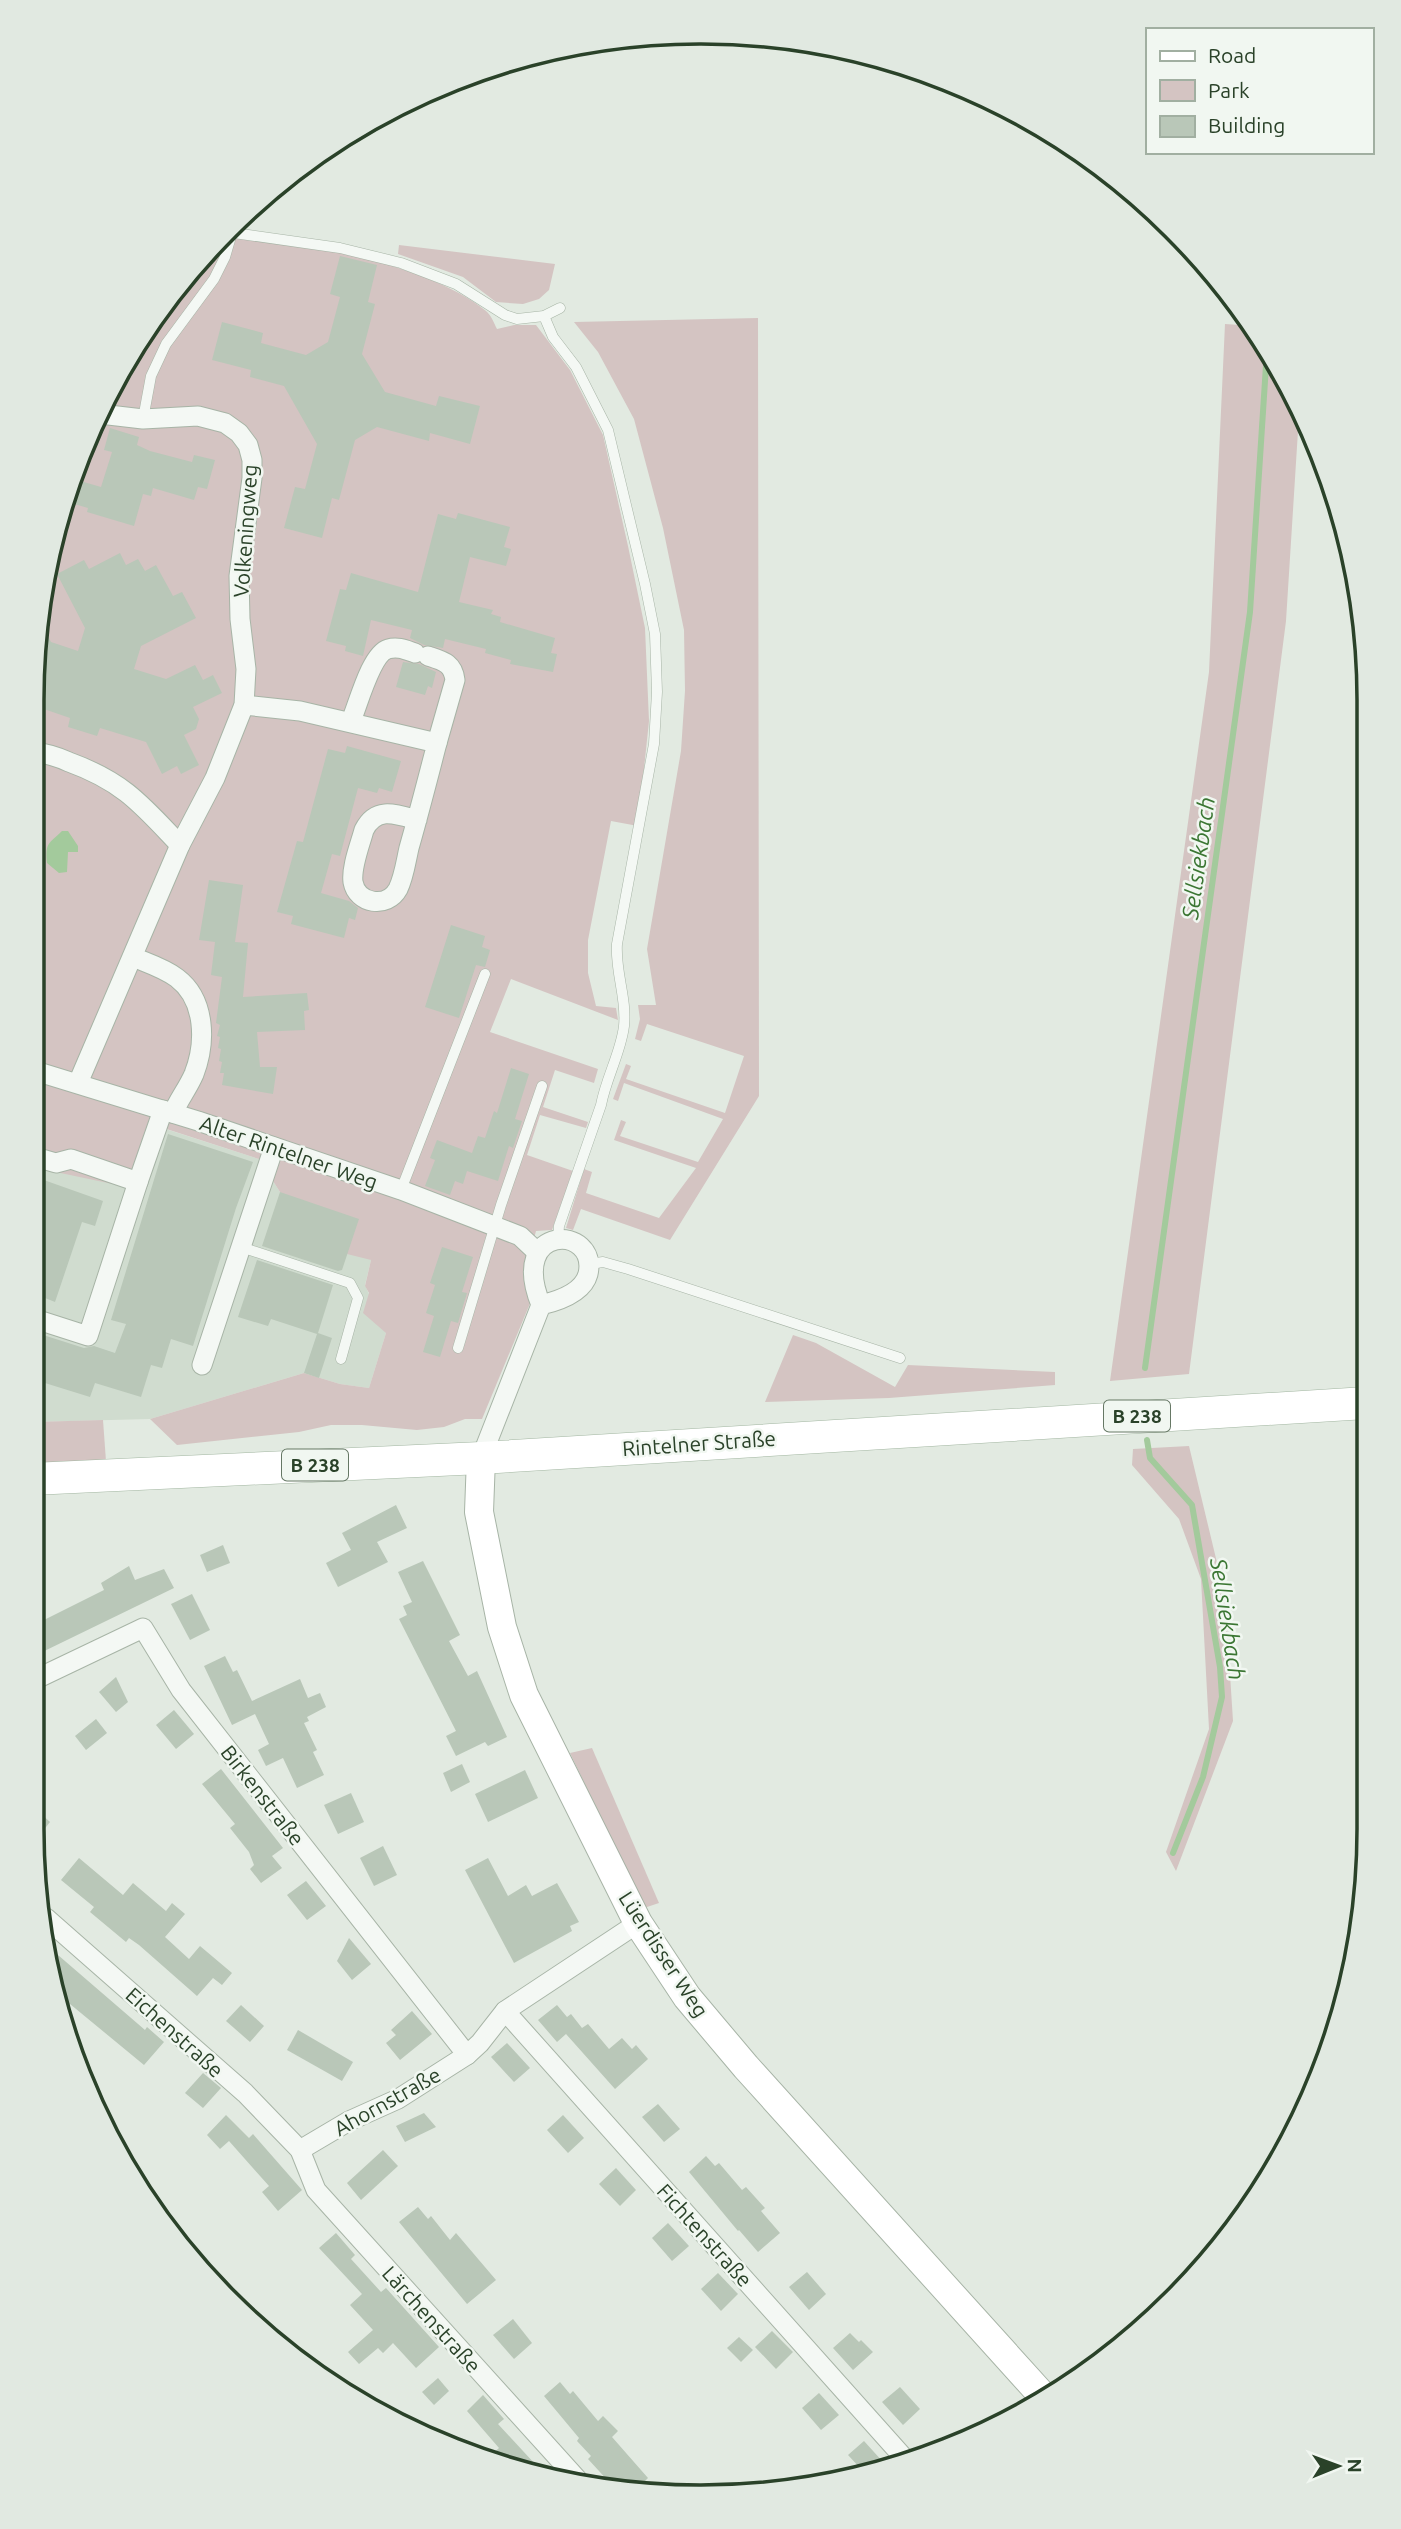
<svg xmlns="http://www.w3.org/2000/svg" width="1401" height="2529" font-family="Ubuntu,sans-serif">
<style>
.built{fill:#d0dccf}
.green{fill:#d4c4c2}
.water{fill:#a3ca9c}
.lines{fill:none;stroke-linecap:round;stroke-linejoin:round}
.stream{stroke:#a3ca9c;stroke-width:6}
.building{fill:#b9c7b8}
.lane-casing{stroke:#a7b4a6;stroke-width:11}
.street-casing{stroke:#a7b4a6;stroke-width:21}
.secondary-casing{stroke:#a7b4a6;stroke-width:30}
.primary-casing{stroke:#a2b6a1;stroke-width:33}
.lane{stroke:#f4f8f4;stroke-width:10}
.street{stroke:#f4f8f4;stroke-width:19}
.secondary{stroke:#fff;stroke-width:28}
.primary{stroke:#fff;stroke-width:32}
.labels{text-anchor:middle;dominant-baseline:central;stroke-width:5;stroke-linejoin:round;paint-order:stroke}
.shield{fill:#f1f7f1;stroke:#667865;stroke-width:2}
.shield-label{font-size:19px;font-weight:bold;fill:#2a4229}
.street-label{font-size:21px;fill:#2a4229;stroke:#f1f7f1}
.water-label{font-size:23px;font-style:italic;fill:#3b7633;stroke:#f1f7f1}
.rim{fill:none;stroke:#2a4229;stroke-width:3.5}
</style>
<rect width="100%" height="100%" fill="#e2eae1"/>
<!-- built -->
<path class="built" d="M 150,1124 L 259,1159 L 280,1192 L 371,1260 L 365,1285 L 386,1333 L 369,1388 L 340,1384 L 304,1373 L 150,1419 L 32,1422 L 32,1167 L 50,1171 Z"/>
<!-- green -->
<g class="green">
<path d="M 220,238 C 290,236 431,265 486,311 C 491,315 494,323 497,329 L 514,325 L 536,325 L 570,370 L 603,435 L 628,546 L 645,628 L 649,721 L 638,826 L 611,821 L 588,940 L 588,973 L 596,1006 L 616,1008 L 618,1020 L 511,979 L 490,1032 L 598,1069 L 594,1083 L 555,1070 L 543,1107 L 588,1122 L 586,1128 L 540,1115 L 527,1155 L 573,1171 L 552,1230 L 536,1231 L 527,1265 L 531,1301 L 482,1419 L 465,1419 L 444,1427 L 417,1430 L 362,1425 L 331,1425 L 299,1432 L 177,1445 L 150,1419 L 304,1373 L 340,1384 L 369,1388 L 386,1333 L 363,1313 L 369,1293 L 365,1286 L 371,1260 L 347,1254 L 280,1192 L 259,1159 L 151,1124 L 127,1187 L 32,1167 L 33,657 L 67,486 L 121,366 L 198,259 Z"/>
<path d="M 399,245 L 555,264 L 549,290 L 539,299 L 523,304 L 496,302 L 463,277 L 398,254 Z"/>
<path d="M 758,318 L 759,1096 L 670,1240 L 581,1209 L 573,1230 L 566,1228 L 584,1169 L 592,1172 L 586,1193 L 659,1218 L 696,1168 L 614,1140 L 621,1120 L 626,1122 L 620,1136 L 698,1162 L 723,1119 L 624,1083 L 618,1101 L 613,1099 L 626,1064 L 631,1066 L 626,1079 L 725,1113 L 744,1056 L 647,1024 L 641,1041 L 635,1039 L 640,1019 L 638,1005 L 656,1005 L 647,949 L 681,751 L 685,691 L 684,630 L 663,528 L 634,419 L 598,352 L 574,322 Z"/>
<path d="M 1225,324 L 1254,326 L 1257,329 L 1299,415 L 1286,621 L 1189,1374 L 1110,1381 L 1209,672 Z"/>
<path d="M 793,1335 L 816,1343 L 895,1387 L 908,1365 L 1055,1372 L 1055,1385 L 889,1398 L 765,1402 Z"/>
<path d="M 103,1420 L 107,1475 L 32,1476 L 32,1422 Z"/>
<path d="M 1189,1446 L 1225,1596 L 1233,1721 L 1176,1871 L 1166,1852 L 1209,1729 L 1201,1579 L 1179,1519 L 1132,1465 L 1133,1449 Z"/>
<path d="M 592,1748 L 659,1903 L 644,1908 L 570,1753 Z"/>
</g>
<!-- water -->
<path class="water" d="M 62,831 L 68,831 L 78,846 L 78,852 L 68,852 L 67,872 L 59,873 L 47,863 C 45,842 49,844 62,831 Z"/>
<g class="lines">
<!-- stream -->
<g class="stream">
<path d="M 1145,1368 L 1250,612 L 1267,350"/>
<path d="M 1147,1440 L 1150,1458 L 1192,1505 L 1220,1667 L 1222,1697 L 1203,1777 L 1173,1853"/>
</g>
</g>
<!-- building -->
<g class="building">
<path d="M 340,256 L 377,265 L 368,302 L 375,304 L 362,354 L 385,392 L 436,406 L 439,396 L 480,406 L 470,444 L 430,433 L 429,441 L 377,427 L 355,440 L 339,500 L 332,498 L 322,538 L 284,528 L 295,487 L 305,489 L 317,444 L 284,386 L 250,377 L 251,370 L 212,360 L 222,322 L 263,333 L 261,343 L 306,355 L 328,342 L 340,297 L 330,294 Z"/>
<path d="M 110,428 L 139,437 L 137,445 L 150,451 L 192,462 L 194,455 L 215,460 L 207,489 L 198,487 L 194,500 L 153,488 L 151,496 L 143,494 L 134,526 L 87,512 L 88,508 L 64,501 L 70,478 L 101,487 L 112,452 L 104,450 Z"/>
<path d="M 458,513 L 510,527 L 504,547 L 511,549 L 506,566 L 470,557 L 459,602 L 493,610 L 491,614 L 501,617 L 500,622 L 555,638 L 551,653 L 557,654 L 553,672 L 510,664 L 511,660 L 485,653 L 486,649 L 445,639 L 443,648 L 424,645 L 410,638 L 412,630 L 371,620 L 363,656 L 345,651 L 346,646 L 326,641 L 340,589 L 346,590 L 351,573 L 418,592 L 438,514 L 456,519 Z"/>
<path d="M 120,553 L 126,565 L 138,559 L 145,571 L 156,565 L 173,596 L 182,592 L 196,618 L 141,646 L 134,669 L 166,679 L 195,665 L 203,680 L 213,675 L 222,693 L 193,707 L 199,719 L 196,729 L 184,735 L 199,765 L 181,774 L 177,766 L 162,774 L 146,742 L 100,728 L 97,736 L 68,727 L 70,718 L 38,707 L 39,704 L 33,702 L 33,657 L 40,621 L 51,642 L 78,651 L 85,628 L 57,574 L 84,560 L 89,569 Z"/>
<path d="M 403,662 L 419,664 L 436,672 L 432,688 L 428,686 L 425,695 L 396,687 Z"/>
<path d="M 347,746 L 401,761 L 392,792 L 379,788 L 377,793 L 358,788 L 340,856 L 332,854 L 321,893 L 349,901 L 358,908 L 355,920 L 349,918 L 344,938 L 291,924 L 293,916 L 277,912 L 297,841 L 303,842 L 328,749 L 345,753 Z"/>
<path d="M 209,880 L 243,885 L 235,942 L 248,943 L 243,997 L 307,993 L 309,1010 L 304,1011 L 305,1030 L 257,1032 L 260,1067 L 277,1067 L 273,1094 L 222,1085 L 224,1073 L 220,1073 L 222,1062 L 219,1061 L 221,1049 L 218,1048 L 220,1037 L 217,1036 L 220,1025 L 216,1023 L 222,977 L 211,975 L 215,942 L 199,940 Z"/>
<path d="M 451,925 L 485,936 L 482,947 L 490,950 L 485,967 L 476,965 L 459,1018 L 425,1007 Z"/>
<path d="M 511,1068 L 529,1074 L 515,1119 L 522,1121 L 513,1148 L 509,1146 L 498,1181 L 467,1171 L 463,1184 L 455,1181 L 450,1195 L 425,1186 L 435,1160 L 430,1158 L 437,1140 L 472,1153 L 478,1136 L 485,1138 L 494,1111 L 497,1113 Z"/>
<path d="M 168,1134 L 253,1162 L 236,1208 L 193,1346 L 171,1339 L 162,1368 L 151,1365 L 141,1397 L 95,1383 L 90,1397 L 32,1379 L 32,1343 L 37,1344 L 40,1334 L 84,1348 L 94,1346 L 115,1353 L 126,1324 L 111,1320 Z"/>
<path d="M 41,1179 L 103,1201 L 95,1226 L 82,1222 L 55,1302 L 45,1298 L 41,1308 L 32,1306 L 32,1206 Z"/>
<path d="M 280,1192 L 359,1219 L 342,1270 L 338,1271 L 262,1246 Z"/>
<path d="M 442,1247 L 473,1257 L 462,1292 L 467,1293 L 458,1323 L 451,1321 L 440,1357 L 423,1352 L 434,1316 L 426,1313 L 435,1285 L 430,1283 Z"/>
<path d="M 257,1260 L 333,1285 L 318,1333 L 332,1338 L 319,1378 L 304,1373 L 317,1334 L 271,1319 L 268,1326 L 238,1317 Z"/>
<path d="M 396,1505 L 407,1528 L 377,1542 L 388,1562 L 338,1587 L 326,1563 L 351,1550 L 342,1533 Z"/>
<path d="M 223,1545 L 230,1563 L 207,1572 L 200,1555 Z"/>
<path d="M 423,1561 L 460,1635 L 449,1641 L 468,1676 L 477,1671 L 507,1737 L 488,1746 L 485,1742 L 456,1756 L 446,1736 L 456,1731 L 399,1619 L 407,1615 L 403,1606 L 412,1602 L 398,1572 Z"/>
<path d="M 129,1566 L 135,1580 L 164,1569 L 174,1588 L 32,1657 L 32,1626 L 104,1590 L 101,1583 Z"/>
<path d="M 192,1594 L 210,1630 L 190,1640 L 171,1604 Z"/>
<path d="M 225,1656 L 233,1672 L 237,1670 L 252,1701 L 300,1679 L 308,1698 L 320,1693 L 326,1707 L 307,1717 L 309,1721 L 304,1723 L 317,1750 L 313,1752 L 324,1775 L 297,1788 L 283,1758 L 266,1766 L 258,1750 L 269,1744 L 255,1714 L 232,1725 L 204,1666 Z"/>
<path d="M 116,1677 L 128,1702 L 116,1712 L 99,1692 Z"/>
<path d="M 174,1710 L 194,1734 L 176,1749 L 156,1725 Z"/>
<path d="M 96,1719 L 107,1733 L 86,1750 L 75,1736 Z"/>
<path d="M 462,1764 L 470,1782 L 451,1792 L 443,1773 Z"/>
<path d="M 221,1769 L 283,1848 L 272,1856 L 282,1868 L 261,1883 L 250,1869 L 254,1865 L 249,1852 L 230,1828 L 235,1824 L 202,1784 Z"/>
<path d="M 525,1770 L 538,1798 L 488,1822 L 475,1794 Z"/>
<path d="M 351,1793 L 364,1822 L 338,1834 L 324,1805 Z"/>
<path d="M 39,1812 L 50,1822 L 34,1842 L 32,1820 Z"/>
<path d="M 383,1846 L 397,1875 L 374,1886 L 360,1858 Z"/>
<path d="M 79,1858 L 123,1895 L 133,1883 L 166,1911 L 172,1903 L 185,1914 L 165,1937 L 189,1959 L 200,1946 L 232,1973 L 222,1985 L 213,1978 L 197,1996 L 139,1945 L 129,1938 L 126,1942 L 90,1912 L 94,1907 L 61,1880 Z"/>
<path d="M 488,1858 L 508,1896 L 526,1885 L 532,1896 L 557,1883 L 579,1922 L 570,1926 L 572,1931 L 514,1963 L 465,1870 Z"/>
<path d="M 306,1881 L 326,1906 L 307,1920 L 287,1895 Z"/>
<path d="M 349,1938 L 371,1964 L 352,1980 L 337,1961 Z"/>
<path d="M 51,1949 L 145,2030 L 147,2027 L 164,2042 L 144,2065 L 70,2004 L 62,2013 Z"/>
<path d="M 241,2005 L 264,2026 L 250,2042 L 226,2021 Z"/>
<path d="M 557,2005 L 567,2017 L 571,2014 L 582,2028 L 588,2024 L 609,2049 L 622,2038 L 632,2049 L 636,2045 L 648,2059 L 615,2089 L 566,2034 L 557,2042 L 538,2020 Z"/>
<path d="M 412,2011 L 432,2034 L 400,2060 L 386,2043 L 396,2035 L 391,2030 Z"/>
<path d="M 298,2030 L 353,2062 L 342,2081 L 287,2050 Z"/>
<path d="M 507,2043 L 530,2068 L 514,2082 L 491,2057 Z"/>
<path d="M 203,2073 L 221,2088 L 203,2108 L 185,2093 Z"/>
<path d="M 658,2104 L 680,2129 L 664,2142 L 642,2117 Z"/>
<path d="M 424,2113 L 436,2127 L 405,2142 L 396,2126 Z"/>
<path d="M 226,2115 L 249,2138 L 253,2134 L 302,2190 L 278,2211 L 262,2192 L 269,2186 L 229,2141 L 220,2149 L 207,2135 Z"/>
<path d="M 563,2115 L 584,2138 L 568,2153 L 547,2130 Z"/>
<path d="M 383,2150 L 398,2166 L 361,2200 L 347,2183 Z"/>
<path d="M 706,2156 L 715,2166 L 719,2163 L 742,2190 L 746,2187 L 765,2208 L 761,2211 L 780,2233 L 758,2252 L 739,2230 L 738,2231 L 689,2172 Z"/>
<path d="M 616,2168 L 636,2190 L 620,2206 L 599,2184 Z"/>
<path d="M 418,2207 L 428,2219 L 431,2216 L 450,2240 L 456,2233 L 496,2280 L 467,2304 L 399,2222 Z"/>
<path d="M 668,2223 L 689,2246 L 672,2261 L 652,2238 Z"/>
<path d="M 336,2233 L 355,2255 L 351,2259 L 381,2292 L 386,2288 L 439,2347 L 416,2368 L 393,2343 L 383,2353 L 378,2348 L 359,2364 L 348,2352 L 373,2330 L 350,2305 L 362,2294 L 319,2248 Z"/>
<path d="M 807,2272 L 826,2294 L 809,2310 L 789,2287 Z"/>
<path d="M 718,2273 L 738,2294 L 721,2311 L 701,2289 Z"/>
<path d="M 513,2319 L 532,2343 L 514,2359 L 493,2335 Z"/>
<path d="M 772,2331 L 793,2352 L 776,2369 L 755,2347 Z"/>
<path d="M 850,2333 L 859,2342 L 861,2340 L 873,2352 L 853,2370 L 833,2348 Z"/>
<path d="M 739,2337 L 753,2350 L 741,2362 L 727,2348 Z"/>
<path d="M 438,2378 L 449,2391 L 434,2405 L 422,2392 Z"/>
<path d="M 560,2382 L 570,2394 L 573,2391 L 598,2421 L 603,2416 L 618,2431 L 612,2437 L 648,2478 L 640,2486 L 610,2483 L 588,2459 L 591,2456 L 577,2441 L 579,2438 L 544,2396 Z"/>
<path d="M 900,2387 L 920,2409 L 903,2425 L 882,2402 Z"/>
<path d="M 819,2393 L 839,2415 L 821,2430 L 802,2408 Z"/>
<path d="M 483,2395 L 504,2419 L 498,2424 L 547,2477 L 527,2475 L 489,2457 L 499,2448 L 467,2411 Z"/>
<path d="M 864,2441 L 883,2462 L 885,2463 L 861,2469 L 848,2455 Z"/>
</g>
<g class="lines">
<!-- lane casing -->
<g class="lane-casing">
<g id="lane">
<path d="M 227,232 L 340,248 L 401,263 L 456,284 L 505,315 L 517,319 L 544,316 L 560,308"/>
<path d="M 544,316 L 553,337 L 576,367 L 608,430 L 645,584 L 655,634 L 657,692 L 654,744 L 617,944 C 615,972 627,998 624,1026 C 621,1052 606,1078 601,1105 L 559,1226 L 558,1240"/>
<path d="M 143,419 L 151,376 L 166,344 L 214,279 L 225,257 L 232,233"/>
<path d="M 401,1190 L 485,974"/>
<path d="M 241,1247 L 350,1283 L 358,1298 L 341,1359"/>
<path d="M 590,1264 L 603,1262 L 628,1269 L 900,1358"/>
<path d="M 458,1348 L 501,1205 L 542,1086"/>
</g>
</g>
<!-- street casing -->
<g class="street-casing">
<g id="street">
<path d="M 428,656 C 443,661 453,663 455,680 L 437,743"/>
<path d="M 244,705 L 300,711 L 437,743 C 428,778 419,813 409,848 C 406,861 404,877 398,889 C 387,909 357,904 353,882 C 351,867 360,845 364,830 C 376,806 396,814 417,820"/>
<path d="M 351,721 C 358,705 371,654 388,649 C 398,646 406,650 415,653"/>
<path d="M 33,752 C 45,753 58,757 69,762 C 124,782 142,805 180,845"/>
<path d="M 133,957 C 147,963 164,968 177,978 C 206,1000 206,1043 194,1074 C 188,1088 179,1099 173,1113"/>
<path d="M 32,1070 L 198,1121 L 401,1190 L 520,1236 L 537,1252"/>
<path d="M 78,1083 L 180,845 L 215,778 L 244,705 L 246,669 L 240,619 L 239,576 L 252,478 L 252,460 L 248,445 L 239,433 L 225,423 L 198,416 L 143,419 L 100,414"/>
<path d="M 32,1092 L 39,1072"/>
<path d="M 32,1156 L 56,1163 L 71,1159 L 138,1182 L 163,1110"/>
<path d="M 32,1318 L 88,1336 L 138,1182"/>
<path d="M 202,1365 L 274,1147"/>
<path d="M 481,1458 L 541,1305 C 507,1222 599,1225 588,1274 C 583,1293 558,1301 541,1305"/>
<path d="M 32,1681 L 143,1628 L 181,1690 L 467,2055"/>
<path d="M 46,1918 L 245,2093 L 300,2150 L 316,2190 L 578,2480"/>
<path d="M 505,2011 L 905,2459"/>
<path d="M 300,2150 L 349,2121 L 398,2099 L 467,2055 L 480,2043 L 505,2011 L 638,1923"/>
</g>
</g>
<!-- secondary casing -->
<g class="secondary-casing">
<path id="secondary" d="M 481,1458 L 479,1512 L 502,1627 L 524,1695 L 638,1923 L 687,1997 L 746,2067 L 1041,2394"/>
</g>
<!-- primary casing -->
<g class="primary-casing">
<path id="primary" d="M 32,1479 L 481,1458 L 1366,1403"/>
</g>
<!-- lane -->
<use href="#lane" class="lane"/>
<!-- street -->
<use href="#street" class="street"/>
<!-- secondary -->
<use href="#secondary" class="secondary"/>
<!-- primary -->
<use href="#primary" class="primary"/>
</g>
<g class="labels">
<!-- shield labels -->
<g class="shield">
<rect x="1104" y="1400.5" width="66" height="31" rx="5"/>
<rect x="282" y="1449.5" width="66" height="31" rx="5"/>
</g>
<g class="shield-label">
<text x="1137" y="1416">B 238</text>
<text x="315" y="1465">B 238</text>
</g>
<!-- street labels -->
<g class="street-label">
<text transform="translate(245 531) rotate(-86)">Volkeningweg</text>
<text transform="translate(289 1152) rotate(19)">Alter Rintelner Weg</text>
<text transform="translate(699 1443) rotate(-4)">Rintelner Straße</text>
<text transform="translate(263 1795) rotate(52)">Birkenstraße</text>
<text transform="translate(664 1954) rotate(57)">Lüerdisser Weg</text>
<text transform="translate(175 2032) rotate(42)">Eichenstraße</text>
<text transform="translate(387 2101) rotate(-29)">Ahornstraße</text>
<text transform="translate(705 2235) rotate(48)">Fichtenstraße</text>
<text transform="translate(432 2319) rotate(48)">Lärchenstraße</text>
</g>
<!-- water labels -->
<g class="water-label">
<text transform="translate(1198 858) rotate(-82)">Sellsiekbach</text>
<text transform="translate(1228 1619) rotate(81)">Sellsiekbach</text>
</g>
</g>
<!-- crop -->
<path d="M0 0H1401V2529H0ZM700 44H701A656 656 0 0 1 1357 700V1829A656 656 0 0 1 701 2485H700A656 656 0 0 1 44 1829V700A656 656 0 0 1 700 44Z" fill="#e1e9e1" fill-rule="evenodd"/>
<path class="rim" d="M700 44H701A656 656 0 0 1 1357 700V1829A656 656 0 0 1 701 2485H700A656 656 0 0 1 44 1829V700A656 656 0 0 1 700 44Z"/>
<!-- legend -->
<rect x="1146" y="28" width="228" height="126" fill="#f1f7f1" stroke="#a1afa1" stroke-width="2"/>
<rect x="1160" y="51" width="35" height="10" fill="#ffffff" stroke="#a1afa1" stroke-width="2"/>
<text x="1208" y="63" font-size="21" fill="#2a4229">Road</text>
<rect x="1160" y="80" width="35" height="21" fill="#d4c4c2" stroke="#a1afa1" stroke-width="2"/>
<text x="1208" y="98" font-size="21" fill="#2a4229">Park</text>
<rect x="1160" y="116" width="35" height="21" fill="#b9c7b8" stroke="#a1afa1" stroke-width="2"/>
<text x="1208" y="133" font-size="21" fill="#2a4229">Building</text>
<!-- north arrow -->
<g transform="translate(1338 2466) rotate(89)" stroke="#f1f7f1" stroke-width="5" paint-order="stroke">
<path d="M0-5L12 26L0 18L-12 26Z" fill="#2a4229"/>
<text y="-10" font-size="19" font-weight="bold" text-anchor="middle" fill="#2a4229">N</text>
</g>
</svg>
